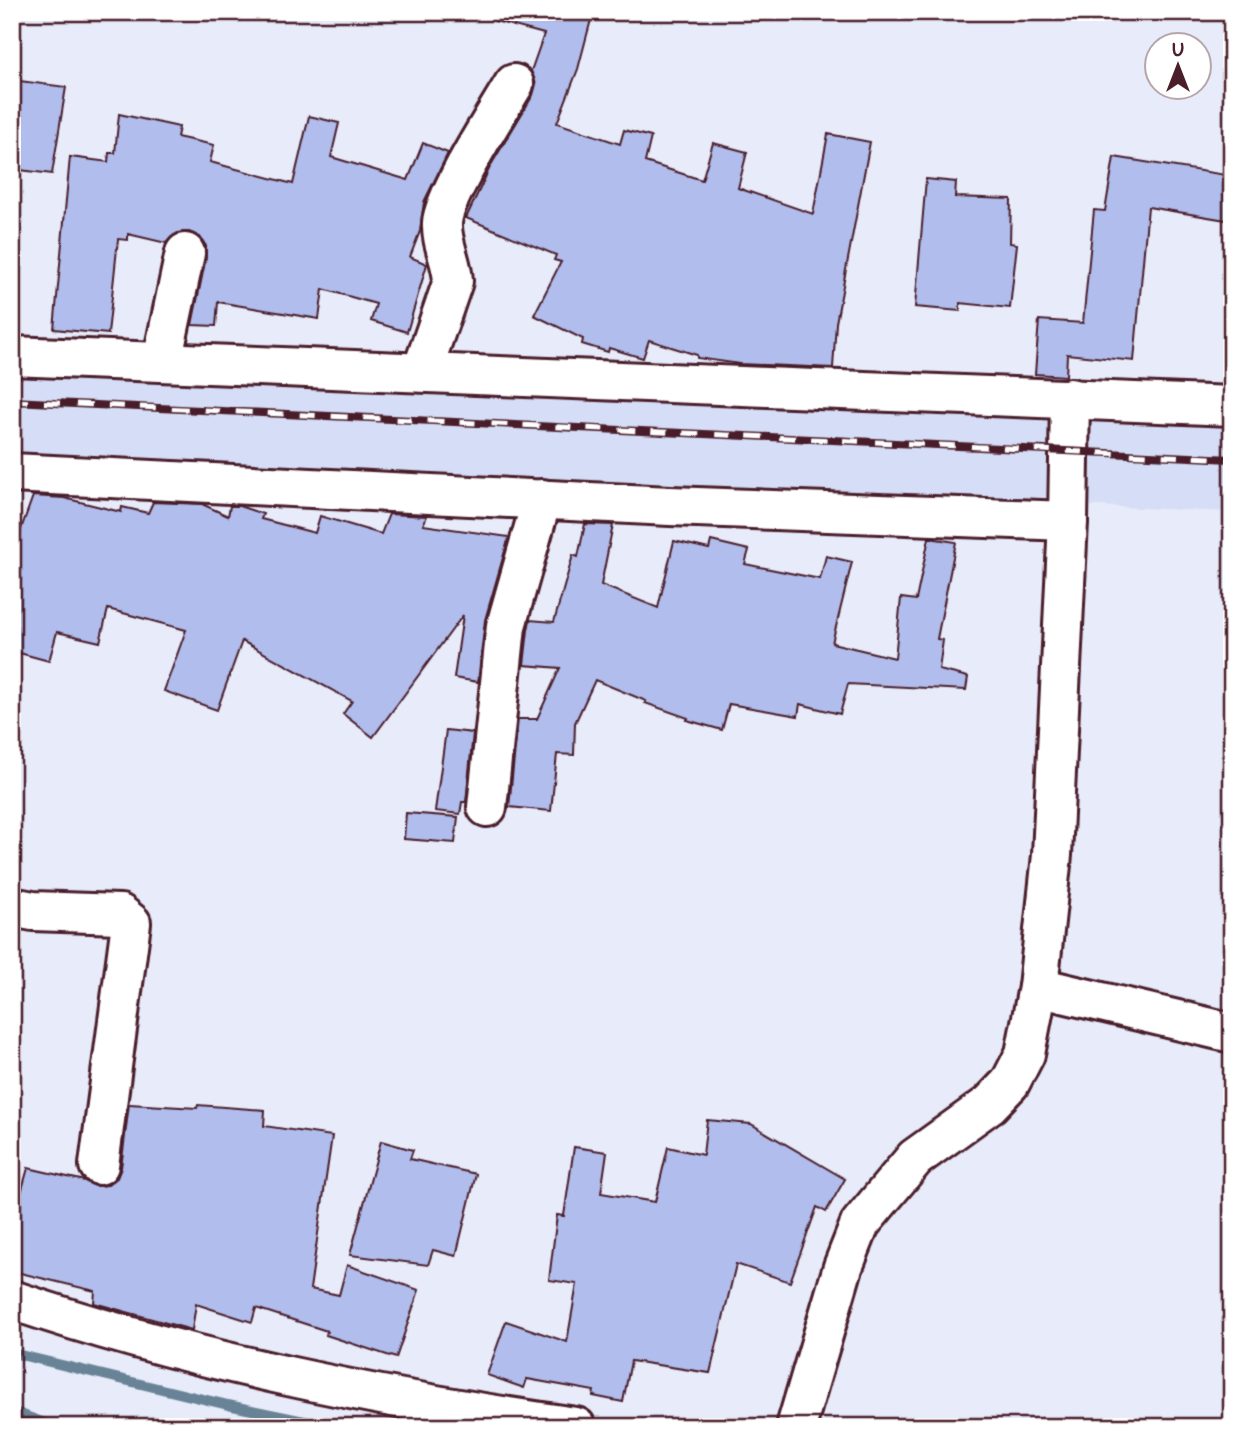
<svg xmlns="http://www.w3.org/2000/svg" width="1244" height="1439" font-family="Pangolin,sans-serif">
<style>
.built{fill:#d6ddf6}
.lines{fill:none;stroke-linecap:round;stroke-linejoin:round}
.stream{stroke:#698396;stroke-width:10}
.building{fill:#b0bded;stroke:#4a1f2b;stroke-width:2}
.minor-casing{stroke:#4a1f2b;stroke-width:44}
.minor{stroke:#fff;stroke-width:38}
.rail-casing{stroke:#4a1f2b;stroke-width:8}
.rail{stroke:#fff;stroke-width:5;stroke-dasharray:16;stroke-linecap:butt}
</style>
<rect width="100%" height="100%" fill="#e7ebfa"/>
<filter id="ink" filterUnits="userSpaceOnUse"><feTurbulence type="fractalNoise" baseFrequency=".0143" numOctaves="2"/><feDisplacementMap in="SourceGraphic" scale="14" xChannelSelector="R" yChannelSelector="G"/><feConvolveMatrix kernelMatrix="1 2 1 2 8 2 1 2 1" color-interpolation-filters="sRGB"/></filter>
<g filter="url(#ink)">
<!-- built -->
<path class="built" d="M 12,358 L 1232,414 L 1232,512 L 12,457 Z"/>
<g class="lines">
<!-- stream -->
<g class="stream">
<path d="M 12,1353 L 228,1405 L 333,1427"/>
<path d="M 12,1411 L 55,1427"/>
</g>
</g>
<!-- building -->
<g class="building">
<path d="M 496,12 L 593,12 L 578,69 L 557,123 L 620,144 L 624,130 L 651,137 L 645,162 L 702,180 L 713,143 L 747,152 L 738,188 L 813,214 L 828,134 L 870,142 L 836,323 L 833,368 L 740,364 L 697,358 L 697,355 L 649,340 L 643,358 L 609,348 L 608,352 L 582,344 L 583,339 L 534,315 L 561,262 L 554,260 L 556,255 L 466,218 L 491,165 L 533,95 L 536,84 L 531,71 L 544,34 L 495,21 Z"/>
<path d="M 12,80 L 66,87 L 52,174 L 12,169 Z"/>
<path d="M 119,114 L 179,127 L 177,137 L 214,145 L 210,162 L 293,184 L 309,116 L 339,123 L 331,157 L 408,180 L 423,143 L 448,153 L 424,202 L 420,231 L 410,257 L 427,264 L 407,332 L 371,321 L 376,304 L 323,289 L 319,319 L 218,302 L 216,326 L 192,325 L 206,257 L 206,246 L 200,237 L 189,232 L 178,233 L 166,243 L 128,234 L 128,240 L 118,239 L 108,334 L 54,329 L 70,157 L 108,162 L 109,153 L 115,153 Z"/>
<path d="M 1114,157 L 1232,176 L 1232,221 L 1148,207 L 1134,361 L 1067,354 L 1066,376 L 1035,374 L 1039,320 L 1083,323 L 1094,210 L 1105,211 Z"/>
<path d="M 926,179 L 956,182 L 955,197 L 1011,199 L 1010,243 L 1017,244 L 1010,308 L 960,303 L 960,311 L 915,307 Z"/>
<path d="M 33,496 L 64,498 L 121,512 L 122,507 L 148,513 L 153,502 L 202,504 L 228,516 L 230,506 L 239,506 L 263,514 L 261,519 L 315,533 L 320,516 L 381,534 L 389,514 L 427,516 L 423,525 L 509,537 L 485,620 L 478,682 L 454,678 L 463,615 L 373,737 L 343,714 L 352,701 L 242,641 L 217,710 L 164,691 L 186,630 L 108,609 L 100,642 L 57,632 L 49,661 L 12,651 L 12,554 Z"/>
<path d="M 585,524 L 613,525 L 601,585 L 658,608 L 674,541 L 709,549 L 711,541 L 749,550 L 745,564 L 820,579 L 826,556 L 852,562 L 832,643 L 895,658 L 901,598 L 916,600 L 929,538 L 956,542 L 937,639 L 943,640 L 939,670 L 968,677 L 966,690 L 848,684 L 840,714 L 800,704 L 798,716 L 729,704 L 722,730 L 687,720 L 688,718 L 645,703 L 646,701 L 595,680 L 575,723 L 574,755 L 557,754 L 551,811 L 509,807 L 518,719 L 537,719 L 560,668 L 524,665 L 528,630 L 530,620 L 554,622 L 573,555 L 578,557 Z"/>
<path d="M 446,730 L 473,733 L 466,802 L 462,802 L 460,814 L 435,811 Z"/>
<path d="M 406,813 L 458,817 L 455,843 L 404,839 Z"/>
<path d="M 129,1104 L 197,1108 L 198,1105 L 265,1110 L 264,1126 L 332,1136 L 310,1289 L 339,1295 L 347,1265 L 419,1290 L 396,1358 L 326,1335 L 327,1331 L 256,1308 L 252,1322 L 196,1304 L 192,1330 L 94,1303 L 95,1291 L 12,1271 L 12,1225 L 28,1168 L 85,1181 L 95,1186 L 108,1185 L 117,1178 L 121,1168 Z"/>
<path d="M 707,1120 L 751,1124 L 845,1179 L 826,1212 L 817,1207 L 790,1282 L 736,1264 L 710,1373 L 631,1361 L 623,1402 L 593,1396 L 594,1391 L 527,1379 L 524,1388 L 487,1375 L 506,1321 L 567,1342 L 577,1284 L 549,1280 L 557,1215 L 564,1216 L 574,1147 L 607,1152 L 601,1193 L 655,1202 L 668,1147 L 703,1155 Z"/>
<path d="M 381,1141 L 413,1150 L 410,1159 L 476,1174 L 456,1256 L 433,1250 L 428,1265 L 350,1255 Z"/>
</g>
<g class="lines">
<!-- minor casing -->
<g class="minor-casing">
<g id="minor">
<path d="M 12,356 L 1232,406"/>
<path d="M 162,362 L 185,253"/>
<path d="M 422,371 L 453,281 C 452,261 441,243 442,223 C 443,197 498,111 514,84"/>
<path d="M 12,473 L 670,506 L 1068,521"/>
<path d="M 487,807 L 506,626 L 542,499"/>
<path d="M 12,907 L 33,911 L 120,914 L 131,923 L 99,1165"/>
<path d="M 1038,987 L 1232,1033"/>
<path d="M 12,1300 C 195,1362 385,1400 576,1427"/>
<path d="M 796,1427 L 843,1267 L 860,1224 L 915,1158 L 990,1104 L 1010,1083 L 1025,1054 L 1038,987 L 1052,855 L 1068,521 L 1070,398"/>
</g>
</g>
<!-- minor -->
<use href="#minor" class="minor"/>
<!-- rail casing -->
<g class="rail-casing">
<path id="rail" d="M 12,401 L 1232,459"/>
</g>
<!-- rail -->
<use href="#rail" class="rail"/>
</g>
</g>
<!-- margin -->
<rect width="1244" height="1439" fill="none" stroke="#fff" stroke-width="42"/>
<rect x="21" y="21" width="1202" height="1397" fill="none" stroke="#4a1f2b" stroke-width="2.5" filter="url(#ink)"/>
<!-- north arrow -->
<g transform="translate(1178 66)"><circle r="33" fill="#ffffff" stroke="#b7a5aa" stroke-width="2"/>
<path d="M0-5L12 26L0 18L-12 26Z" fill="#4a1f2b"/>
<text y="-10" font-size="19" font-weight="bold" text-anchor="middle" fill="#4a1f2b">U</text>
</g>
</svg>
